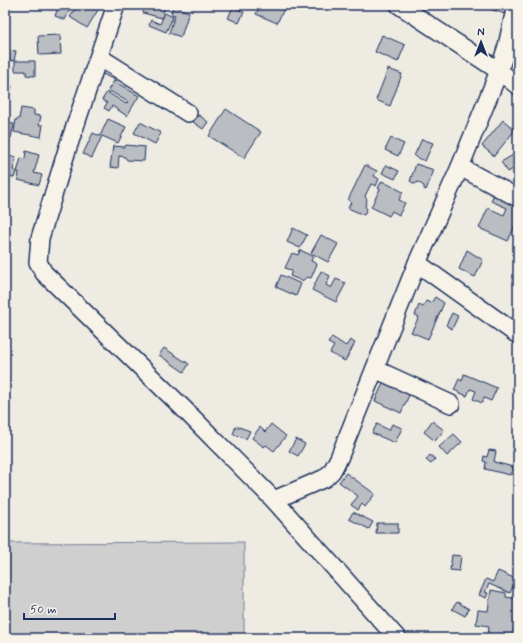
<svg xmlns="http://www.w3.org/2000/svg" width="523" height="643" font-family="Mynerve,sans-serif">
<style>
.green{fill:#cfcfcf;stroke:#757f96}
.building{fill:#babdc2;stroke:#1b2f5e}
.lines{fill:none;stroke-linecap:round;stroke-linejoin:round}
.minor-casing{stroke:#1b2f5e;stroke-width:20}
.minor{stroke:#f7f3e8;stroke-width:17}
</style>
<rect width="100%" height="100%" fill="#eeebe2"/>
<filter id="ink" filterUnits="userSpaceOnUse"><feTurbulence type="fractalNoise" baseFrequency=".025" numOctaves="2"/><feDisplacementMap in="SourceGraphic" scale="8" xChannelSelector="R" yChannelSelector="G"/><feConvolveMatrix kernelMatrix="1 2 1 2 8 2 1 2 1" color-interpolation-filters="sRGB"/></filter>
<g filter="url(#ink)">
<!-- green -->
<path class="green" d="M 244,542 L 244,638 L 5,638 L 5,543 Z"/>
<!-- building -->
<g class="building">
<path d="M 59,5 L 72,5 L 65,20 L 55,16 Z"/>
<path d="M 78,5 L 101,5 L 87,28 L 70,17 Z"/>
<path d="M 145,5 L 165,5 L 162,18 L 143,13 Z"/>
<path d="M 173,5 L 181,5 L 180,9 L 189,12 L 181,37 L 169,33 L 175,15 L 171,14 Z"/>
<path d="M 260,5 L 275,5 L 284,9 L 277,23 L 256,14 Z"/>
<path d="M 478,5 L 507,5 L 505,14 Z"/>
<path d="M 233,7 L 244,12 L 239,23 L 228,18 Z"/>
<path d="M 165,13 L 173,17 L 166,32 L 149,25 L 151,20 L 160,24 Z"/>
<path d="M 60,35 L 61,54 L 39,55 L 38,36 Z"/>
<path d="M 382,35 L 405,45 L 398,62 L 375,52 Z"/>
<path d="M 7,50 L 16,51 L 14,61 L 6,59 Z"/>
<path d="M 15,61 L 35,61 L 35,76 L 26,75 L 26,71 L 15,71 Z"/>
<path d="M 101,63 L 120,73 L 116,81 L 97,71 Z"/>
<path d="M 388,69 L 402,74 L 390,106 L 376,100 Z"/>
<path d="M 114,81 L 139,96 L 127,116 L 112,106 L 109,111 L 104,108 L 107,103 L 102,100 L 107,92 L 126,104 L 128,102 L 108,90 Z"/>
<path d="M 5,84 L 12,86 L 5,114 Z"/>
<path d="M 21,108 L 34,110 L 34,115 L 41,116 L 39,125 L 43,125 L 41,137 L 14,132 L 16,119 L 19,119 Z"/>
<path d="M 226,109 L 261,132 L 244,158 L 209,136 Z"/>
<path d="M 199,115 L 208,122 L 203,129 L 193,122 Z"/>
<path d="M 108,119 L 126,127 L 118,143 L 102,136 L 92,158 L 83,154 L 93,133 L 100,136 Z"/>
<path d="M 503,120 L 515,130 L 494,156 L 482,146 Z"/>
<path d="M 140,122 L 161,133 L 155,144 L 134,133 Z"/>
<path d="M 8,123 L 14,124 L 11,138 L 5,136 L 5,129 L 6,129 Z"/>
<path d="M 391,138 L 404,144 L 398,156 L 385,150 Z"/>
<path d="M 422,139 L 433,143 L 425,161 L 414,156 Z"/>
<path d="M 126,145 L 145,147 L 144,161 L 127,160 L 125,157 L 119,156 L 118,168 L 110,167 L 113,146 L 125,147 Z"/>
<path d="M 26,151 L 39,155 L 34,173 L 42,175 L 39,185 L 18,180 L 19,172 L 17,172 L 21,158 L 25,159 Z"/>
<path d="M 5,155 L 16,158 L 13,170 L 16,171 L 14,178 L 5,175 Z"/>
<path d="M 513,155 L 518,163 L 518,166 L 508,172 L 501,162 Z"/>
<path d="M 416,164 L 434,170 L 426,190 L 424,189 L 424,186 L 418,182 L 415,184 L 410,181 Z"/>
<path d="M 365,165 L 377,171 L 374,176 L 379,179 L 376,186 L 371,184 L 365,196 L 367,200 L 365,206 L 367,209 L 364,215 L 348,208 L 351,202 L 348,200 Z"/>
<path d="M 386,165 L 399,171 L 395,179 L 382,173 Z"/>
<path d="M 382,181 L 403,192 L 399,200 L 405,203 L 399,215 L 392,211 L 389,216 L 371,207 L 380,189 L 378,188 Z"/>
<path d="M 497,187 L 518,196 L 518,219 L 508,241 L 479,228 L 488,208 L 504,215 L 507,208 L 491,201 Z"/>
<path d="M 293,228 L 307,235 L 300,248 L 287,242 Z"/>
<path d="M 321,235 L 338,244 L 328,262 L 311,253 Z"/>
<path d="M 300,250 L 313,256 L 311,261 L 317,264 L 311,278 L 307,277 L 302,281 L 290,276 L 292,271 L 285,268 L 292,253 L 298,255 Z"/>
<path d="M 467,250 L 483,260 L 475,277 L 459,269 Z"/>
<path d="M 321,271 L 330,276 L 326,285 L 331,288 L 336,279 L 346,283 L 336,302 L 312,290 Z"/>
<path d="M 281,275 L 301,284 L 296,296 L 276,287 Z"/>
<path d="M 435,297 L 444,303 L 428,339 L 411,332 L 419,317 L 415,315 L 419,305 L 423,307 L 426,301 L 431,303 Z"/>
<path d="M 452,313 L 458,316 L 452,329 L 446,325 Z"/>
<path d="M 332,337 L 346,346 L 350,340 L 355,343 L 345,361 L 330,353 L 334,346 L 328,343 Z"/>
<path d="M 164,348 L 189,364 L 184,372 L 159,355 Z"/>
<path d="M 464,374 L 497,388 L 491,401 L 484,398 L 482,403 L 473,399 L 476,391 L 470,389 L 467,396 L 454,390 L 459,379 L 462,381 Z"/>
<path d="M 384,381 L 410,393 L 401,413 L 375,401 Z"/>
<path d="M 432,421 L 444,430 L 435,441 L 424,432 Z"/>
<path d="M 271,424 L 286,436 L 274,451 L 266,445 L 264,447 L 252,438 L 260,427 L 265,432 Z"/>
<path d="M 377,424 L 389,430 L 392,424 L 402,428 L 395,443 L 372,433 Z"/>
<path d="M 236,426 L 250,431 L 246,439 L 233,434 Z"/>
<path d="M 454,434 L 462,442 L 447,456 L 439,447 Z"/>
<path d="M 296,439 L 305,444 L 298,456 L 289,451 Z"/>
<path d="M 489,450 L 496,451 L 494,462 L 513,467 L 510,475 L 485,469 L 486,462 L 483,461 L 484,456 L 487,457 Z"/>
<path d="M 430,455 L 435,459 L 431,464 L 426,460 Z"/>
<path d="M 346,473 L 375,494 L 365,507 L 362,504 L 358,510 L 351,505 L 358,496 L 339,482 Z"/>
<path d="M 353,512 L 373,522 L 369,529 L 349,519 Z"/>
<path d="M 377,523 L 398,523 L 398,533 L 376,533 Z"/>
<path d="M 452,555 L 461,556 L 459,571 L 450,570 Z"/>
<path d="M 498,571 L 516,579 L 510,593 L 489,584 L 485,592 L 488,593 L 486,598 L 479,595 L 486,579 L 493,582 Z"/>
<path d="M 491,590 L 506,593 L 506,597 L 518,599 L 513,638 L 500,638 L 488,636 L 489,626 L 476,624 L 478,610 L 488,611 Z"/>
<path d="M 457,602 L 469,609 L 465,616 L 452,609 Z"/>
</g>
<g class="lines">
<!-- minor casing -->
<g class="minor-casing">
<g id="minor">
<path d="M 116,5 L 67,150 L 40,238 L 38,262 L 44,273 L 183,408 L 274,500 L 397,638"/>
<path d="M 399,5 L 499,71 L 518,86"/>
<path d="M 99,57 L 188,113"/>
<path d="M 460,167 L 518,198"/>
<path d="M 417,263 L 518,335"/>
<path d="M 375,369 L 451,404"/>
<path d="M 274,500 L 325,478 L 332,471 L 339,458 L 417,263 L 460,167 L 499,71 L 507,46 L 516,5"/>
</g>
</g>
<!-- minor -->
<use href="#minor" class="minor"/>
</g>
</g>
<!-- margin -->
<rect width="523" height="643" fill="none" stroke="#f7f3e8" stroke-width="20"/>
<rect x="10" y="10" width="503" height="623" fill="none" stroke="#1b2f5e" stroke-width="1.5" filter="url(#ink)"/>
<!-- north arrow -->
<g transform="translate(481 42)" stroke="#f7f3e8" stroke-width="3" paint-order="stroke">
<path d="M0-3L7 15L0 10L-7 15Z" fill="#1b2f5e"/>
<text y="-6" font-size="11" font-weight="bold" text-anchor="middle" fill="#1b2f5e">N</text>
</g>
<!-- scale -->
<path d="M24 613v6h91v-6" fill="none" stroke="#1b2f5e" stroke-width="2"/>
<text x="30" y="613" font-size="12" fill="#1b2f5e" stroke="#f7f3e8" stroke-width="3" paint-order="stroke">50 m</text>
</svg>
